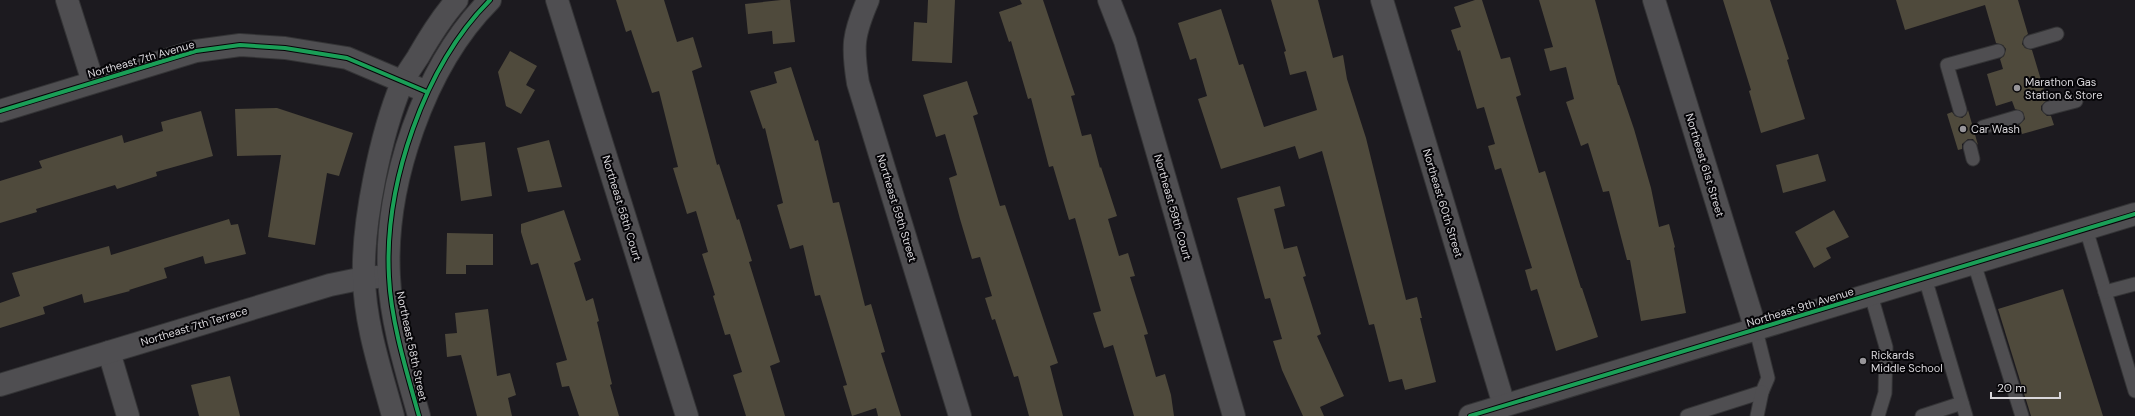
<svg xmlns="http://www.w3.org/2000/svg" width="2135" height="416" font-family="'DM Sans',sans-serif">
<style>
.building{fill:#4f4a3c}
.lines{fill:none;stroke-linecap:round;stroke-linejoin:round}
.lane-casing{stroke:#343436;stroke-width:15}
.street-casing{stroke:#343436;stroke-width:24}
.lane{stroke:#4f4e51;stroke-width:13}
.street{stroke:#4f4e51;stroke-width:22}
.cycleway-casing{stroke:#060508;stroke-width:6}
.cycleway{stroke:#1a9f57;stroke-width:4}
.poi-dot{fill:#979599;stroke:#060508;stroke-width:1.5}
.labels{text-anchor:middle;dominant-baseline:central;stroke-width:4;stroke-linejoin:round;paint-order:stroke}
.street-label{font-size:11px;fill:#d9d7db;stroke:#060508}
.poi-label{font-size:11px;fill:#d9d7db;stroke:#060508;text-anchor:start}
</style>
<rect width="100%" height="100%" fill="#1c1a1f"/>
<!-- building -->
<g class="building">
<path d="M 616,0 L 664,0 L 677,42 L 693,37 L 702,67 L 692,71 L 717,165 L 719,164 L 737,220 L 739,219 L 752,261 L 749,262 L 780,362 L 770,366 L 785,416 L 746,416 L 733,375 L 742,372 L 730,334 L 725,335 L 713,296 L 715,295 L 702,254 L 708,252 L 696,211 L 687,214 L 673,168 L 678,167 L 659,91 L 652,93 L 631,30 L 626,32 Z"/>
<path d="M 781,0 L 790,0 L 795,42 L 773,44 L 772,31 L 748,34 L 745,4 Z"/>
<path d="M 928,0 L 955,0 L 952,63 L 912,61 L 914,22 L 927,23 Z"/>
<path d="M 1020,0 L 1043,0 L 1075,95 L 1071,96 L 1082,136 L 1091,134 L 1100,168 L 1101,167 L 1117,216 L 1108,219 L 1119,256 L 1128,253 L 1135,276 L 1130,277 L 1148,334 L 1144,335 L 1156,377 L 1165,374 L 1171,395 L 1174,416 L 1134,416 L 1113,345 L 1104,348 L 1093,313 L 1101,311 L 1075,218 L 1069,220 L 1053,166 L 1049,167 L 1031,98 L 1028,99 L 1011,41 L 1009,42 L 999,12 L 1022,4 Z"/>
<path d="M 1271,0 L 1318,0 L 1333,58 L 1343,55 L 1347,79 L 1366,138 L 1406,300 L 1417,297 L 1422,318 L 1420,318 L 1436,382 L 1405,390 L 1402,379 L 1389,382 L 1374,324 L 1369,325 L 1322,151 L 1299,159 L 1295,146 L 1221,169 L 1198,99 L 1207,96 L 1196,58 L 1190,60 L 1178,23 L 1221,9 L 1239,65 L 1243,64 L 1264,127 L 1317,110 L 1306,71 L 1290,75 L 1284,52 L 1286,51 Z"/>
<path d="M 1475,0 L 1482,0 L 1501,59 L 1510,57 L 1521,95 L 1516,97 L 1539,173 L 1545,171 L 1581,288 L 1582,288 L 1598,337 L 1556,351 L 1537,289 L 1531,291 L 1525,270 L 1532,268 L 1501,168 L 1495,170 L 1488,146 L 1495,144 L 1484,107 L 1477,109 L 1460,50 L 1458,51 L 1451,30 L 1461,27 L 1454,7 Z"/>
<path d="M 1539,0 L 1595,0 L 1618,85 L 1619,85 L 1634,129 L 1651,188 L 1659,227 L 1669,224 L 1675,247 L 1674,248 L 1686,313 L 1641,321 L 1630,260 L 1627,260 L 1609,191 L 1603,192 L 1588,143 L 1581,146 L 1566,102 L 1574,99 L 1566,67 L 1550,71 L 1544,49 L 1553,47 Z"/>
<path d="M 1723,0 L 1770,0 L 1789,59 L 1787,60 L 1805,119 L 1761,133 L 1749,91 L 1751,90 Z"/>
<path d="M 1896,0 L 2018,0 L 2028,34 L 2024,37 L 2022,44 L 2025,48 L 2032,50 L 2047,100 L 2041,106 L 2041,110 L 2047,116 L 2051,116 L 2054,125 L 2022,134 L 2019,125 L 2025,119 L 2023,112 L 2015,109 L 2012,101 L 1996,106 L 1987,74 L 2003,69 L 2000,59 L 2004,56 L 2006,49 L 2003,45 L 1996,43 L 1985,5 L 1905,30 Z"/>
<path d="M 510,51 L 537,66 L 526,85 L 535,90 L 521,114 L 506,106 L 498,72 Z"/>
<path d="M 791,67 L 815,141 L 818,140 L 833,203 L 839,202 L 865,306 L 871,304 L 885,352 L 881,353 L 901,416 L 878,416 L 876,408 L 852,416 L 843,386 L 847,385 L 820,295 L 815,296 L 803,245 L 790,249 L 777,205 L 783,203 L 765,128 L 763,129 L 750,91 L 777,83 L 774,72 Z"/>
<path d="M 967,81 L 978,114 L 973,116 L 1000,206 L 1005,205 L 1058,363 L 1050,366 L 1063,416 L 1029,416 L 1018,376 L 1014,377 L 995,319 L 992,320 L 985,298 L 992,296 L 980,257 L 972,259 L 960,219 L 949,178 L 957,175 L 945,134 L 936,137 L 923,95 Z"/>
<path d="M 277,108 L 353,133 L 339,176 L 327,173 L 315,245 L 268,237 L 281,155 L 237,156 L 235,109 Z"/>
<path d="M 1968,110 L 1978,145 L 1973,139 L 1968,139 L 1962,144 L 1962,149 L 1958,150 L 1947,114 L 1952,112 L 1955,116 L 1962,118 L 1966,115 Z"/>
<path d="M 201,111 L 213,156 L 156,172 L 157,176 L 117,189 L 115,185 L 36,209 L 37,212 L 0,223 L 0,181 L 42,168 L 39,161 L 122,135 L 124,143 L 163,131 L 161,122 Z"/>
<path d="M 549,140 L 562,187 L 528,192 L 517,148 Z"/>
<path d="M 485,142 L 492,196 L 461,201 L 454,146 Z"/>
<path d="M 1818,154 L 1826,181 L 1783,193 L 1776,165 Z"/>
<path d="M 1280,186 L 1285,206 L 1274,209 L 1284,249 L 1297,246 L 1306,276 L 1303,277 L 1321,334 L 1317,336 L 1344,396 L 1320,407 L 1324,416 L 1303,416 L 1282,370 L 1273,341 L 1282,339 L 1270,298 L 1265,299 L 1237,198 Z"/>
<path d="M 564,210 L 581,260 L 574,263 L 586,301 L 593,298 L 599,321 L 597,322 L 612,384 L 610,385 L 619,416 L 579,416 L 569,386 L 562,387 L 556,363 L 567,360 L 538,263 L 531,265 L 521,232 L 521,224 Z"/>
<path d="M 1834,210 L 1849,237 L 1826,248 L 1831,258 L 1814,268 L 1795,232 Z"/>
<path d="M 229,219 L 231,225 L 238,224 L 246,254 L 205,264 L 203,256 L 164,268 L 167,278 L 129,290 L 130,291 L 84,303 L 82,294 L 43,307 L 45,314 L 0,328 L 0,303 L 20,296 L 12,273 L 109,246 L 111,255 Z"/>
<path d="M 447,233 L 493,234 L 493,265 L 466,265 L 466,274 L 446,274 Z"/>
<path d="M 2063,289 L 2103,416 L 2031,416 L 1998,309 Z"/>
<path d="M 488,309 L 497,376 L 510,373 L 516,395 L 508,398 L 512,416 L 477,416 L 461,355 L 447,357 L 445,334 L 457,333 L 455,313 Z"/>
<path d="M 230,376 L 240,416 L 199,416 L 191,385 Z"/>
</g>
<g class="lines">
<!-- lane casing -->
<g class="lane-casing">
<g id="lane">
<path d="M 2030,42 L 2057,34"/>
<path d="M 2049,108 L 2076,101"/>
<path d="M 1960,110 L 1947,65 L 1998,51"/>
<path d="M 1983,127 L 2017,117"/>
<path d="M 1970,147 L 1973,159"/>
<path d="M 2086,229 L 2135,391"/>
<path d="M 1974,263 L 2022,416"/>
<path d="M 1925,278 L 1966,416"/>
<path d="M 2105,292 L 2135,284"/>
<path d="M 1871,295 L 1886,347 L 1885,393 L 1878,416"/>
<path d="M 1687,416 L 1762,392 L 1768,378 L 1756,330"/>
<path d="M 1757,416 L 1762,392"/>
<path d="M 1922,416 L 1962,403"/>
</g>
</g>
<!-- street casing -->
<g class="street-casing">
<g id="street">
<path d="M 67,0 L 93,82"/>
<path d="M 557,0 L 687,416"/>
<path d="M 868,0 C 853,35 852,46 858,83 L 960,416"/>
<path d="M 1109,0 L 1125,41 L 1234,416"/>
<path d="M 1382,0 L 1504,405"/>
<path d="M 1654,0 L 1756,330"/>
<path d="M 0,111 L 196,51 L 240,45 L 285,48 L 347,58 L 427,92"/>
<path d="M 109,352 L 128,416"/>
<path d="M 0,385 L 330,285 L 364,278 L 377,277"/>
<path d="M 393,416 C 381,371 365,325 364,278 C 362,223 381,133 402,83 C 406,74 413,65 418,57 C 430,36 441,18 457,0"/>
<path d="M 419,416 C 407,373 391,322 389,277 C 384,185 424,66 490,0"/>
<path d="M 1470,416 L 2135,214"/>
</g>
</g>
<!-- lane -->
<use href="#lane" class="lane"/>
<!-- street -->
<use href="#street" class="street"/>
<!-- cycleway casing -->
<g class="cycleway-casing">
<g id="cycleway">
<path d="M 0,111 L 196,51 L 240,45 L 285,48 L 347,58 L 427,92"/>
<path d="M 419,416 C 407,373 391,322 389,277 C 384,185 424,66 490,0"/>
<path d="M 1470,416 L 2135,214"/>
</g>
</g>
<!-- cycleway -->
<use href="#cycleway" class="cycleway"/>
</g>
<!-- markers -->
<g class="poi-dot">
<circle cx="2017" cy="88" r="4"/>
<circle cx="1963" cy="129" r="4"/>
<circle cx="1863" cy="361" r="4"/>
</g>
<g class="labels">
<!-- street labels -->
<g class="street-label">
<text transform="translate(141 59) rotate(-16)">Northeast 7th Avenue</text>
<text transform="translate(1705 165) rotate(73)">Northeast 61st Street</text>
<text transform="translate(1443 203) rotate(73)">Northeast 60th Street</text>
<text transform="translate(1173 207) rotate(74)">Northeast 59th Court</text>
<text transform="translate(622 208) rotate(73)">Northeast 58th Court</text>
<text transform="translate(897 208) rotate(73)">Northeast 59th Street</text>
<text transform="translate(1800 307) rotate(-17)">Northeast 9th Avenue</text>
<text transform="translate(194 326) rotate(-17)">Northeast 7th Terrace</text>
<text transform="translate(412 346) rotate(78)">Northeast 58th Street</text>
</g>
<!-- poi labels -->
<g class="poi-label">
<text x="2025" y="82">Marathon Gas<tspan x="2025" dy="13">Station &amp; Store</tspan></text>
<text x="1971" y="129">Car Wash</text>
<text x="1871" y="355">Rickards<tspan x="1871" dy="13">Middle School</tspan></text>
</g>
</g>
<!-- scale -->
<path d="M1991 392v6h69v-6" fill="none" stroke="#d9d7db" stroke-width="2"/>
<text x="1997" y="392" font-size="12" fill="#d9d7db" stroke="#060508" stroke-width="3" paint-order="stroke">20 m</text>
</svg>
